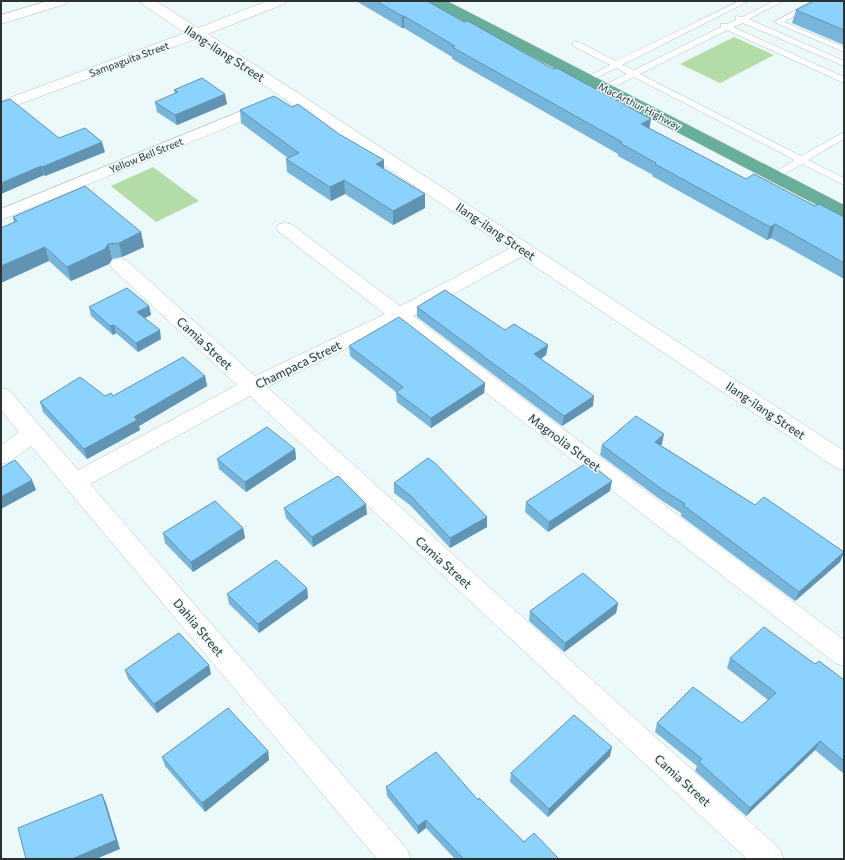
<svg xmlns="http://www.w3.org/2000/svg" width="845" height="860" font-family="Commissioner,sans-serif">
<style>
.green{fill:#b4dca9}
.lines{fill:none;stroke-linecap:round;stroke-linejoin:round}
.service-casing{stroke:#b5c1c3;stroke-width:1}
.minor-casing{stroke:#b5c1c3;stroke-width:1}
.trunk-casing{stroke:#d5d6d6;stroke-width:1}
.service{fill:#fff;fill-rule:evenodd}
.minor{fill:#fff;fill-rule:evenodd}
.trunk{fill:#68ae9a;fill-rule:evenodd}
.wall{fill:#78b5db}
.shaded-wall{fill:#6193b2}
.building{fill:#8bd2ff;stroke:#6193b2}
.labels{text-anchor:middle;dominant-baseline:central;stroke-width:3;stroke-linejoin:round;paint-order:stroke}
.far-street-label{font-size:10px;fill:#2c3131;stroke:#ecf9fa}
.street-label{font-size:12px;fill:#2c3131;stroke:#ecf9fa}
</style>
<rect width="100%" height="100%" fill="#ecf9fa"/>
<!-- green -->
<g class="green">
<path d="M 734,37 L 774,55 L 720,83 L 680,64 Z"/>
<path d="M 153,167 L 199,201 L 156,222 L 111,186 Z"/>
</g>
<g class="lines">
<!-- service casing -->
<g class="service-casing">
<g id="service">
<path d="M 739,1 L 749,1 L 622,65 L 634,70 L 721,27 L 721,24 L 727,24 L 736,20 L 736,16 L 742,17 L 774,1 L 784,1 L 749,19 L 844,61 L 844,66 L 743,23 L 733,27 L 844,77 L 844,83 L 727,30 L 640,74 L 801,156 L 844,132 L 844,139 L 808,160 L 844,178 L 844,185 L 802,164 L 778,178 L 772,178 L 770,176 L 772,174 L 795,160 L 634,77 L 608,90 L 602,90 L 601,88 L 602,86 L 627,74 L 616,68 L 590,81 L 587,82 L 583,79 L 610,65 L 573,46 L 573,42 L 579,42 L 616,61 Z"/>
<path d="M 812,1 L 822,1 L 784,22 L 844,47 L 844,52 L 774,22 Z"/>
</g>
</g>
<!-- minor casing -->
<g class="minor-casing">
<g id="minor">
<path d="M 47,1 L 68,1 L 66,4 L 1,24 L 1,15 Z"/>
<path d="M 140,1 L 156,1 L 198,28 L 267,1 L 286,1 L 284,4 L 208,34 L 844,451 L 844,470 L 836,468 L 521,257 L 413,316 L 844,640 L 844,666 L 835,663 L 397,324 L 267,387 L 780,849 L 784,859 L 747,859 L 250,396 L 90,484 L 407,849 L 411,859 L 377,859 L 31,446 L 9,462 L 1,464 L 1,445 L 19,432 L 1,410 L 1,388 L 9,390 L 78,470 L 237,385 L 112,268 L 110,264 L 112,260 L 119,258 L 126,260 L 255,376 L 385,314 L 279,232 L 276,228 L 279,224 L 285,223 L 291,224 L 400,306 L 509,249 L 195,39 L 1,111 L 1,101 L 185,33 L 142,4 Z"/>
<path d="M 268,100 L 274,102 L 276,105 L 274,108 L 1,220 L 1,209 Z"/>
</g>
</g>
<!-- trunk casing -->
<g class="trunk-casing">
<path id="trunk" d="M 429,1 L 447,1 L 844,205 L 844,217 L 838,216 L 431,4 Z"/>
</g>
<!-- service -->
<use href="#service" class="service"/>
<!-- minor -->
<use href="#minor" class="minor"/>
<!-- trunk -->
<use href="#trunk" class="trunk"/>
</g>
<!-- wall -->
<g class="wall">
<path d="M 356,1 L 427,1 L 650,129 L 746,179 L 844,217 L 844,279 L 771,238 L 767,240 L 652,176 L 653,175 L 618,156 L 618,154 L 452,59 L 452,57 L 404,28 L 402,28 Z"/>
<path d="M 844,1 L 844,45 L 792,23 L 796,10 Z"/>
<path d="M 174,90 L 227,104 L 177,125 L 157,112 L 155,102 L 175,94 Z"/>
<path d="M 240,110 L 384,169 L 425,208 L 393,225 L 345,194 L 331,201 L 287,172 L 286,159 L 288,158 L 241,123 Z"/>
<path d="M 59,138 L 105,152 L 45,176 L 44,175 L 1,194 Z"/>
<path d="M 13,217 L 141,232 L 144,247 L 122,257 L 112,259 L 109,264 L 71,281 L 49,261 L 14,223 Z"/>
<path d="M 149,306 L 151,315 L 144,318 L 161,339 L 138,352 L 116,333 L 113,335 L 91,316 L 89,307 Z"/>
<path d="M 417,307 L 505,330 L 548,345 L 546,355 L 541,359 L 593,406 L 562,426 L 417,317 Z"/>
<path d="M 349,346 L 485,383 L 484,393 L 431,428 L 397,402 L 396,392 L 350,356 Z"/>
<path d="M 205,376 L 207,386 L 139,426 L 140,430 L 87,459 L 43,412 L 40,402 L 113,396 Z"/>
<path d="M 662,444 L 660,445 L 755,505 L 844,552 L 840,562 L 795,601 L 681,516 L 681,513 L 661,500 L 600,455 L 602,445 Z"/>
<path d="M 295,449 L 296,459 L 246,492 L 219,469 L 217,459 Z"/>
<path d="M 394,483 L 487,527 L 450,548 L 411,506 L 394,493 Z"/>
<path d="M 610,491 L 548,532 L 525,512 L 526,502 Z"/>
<path d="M 284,508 L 367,514 L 313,547 L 286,518 Z"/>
<path d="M 243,528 L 245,538 L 193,572 L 165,543 L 163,533 Z"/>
<path d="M 307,588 L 308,598 L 259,633 L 229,604 L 227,594 Z"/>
<path d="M 618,603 L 616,613 L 564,652 L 529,621 L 530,611 Z"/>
<path d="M 730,658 L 815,664 L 844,680 L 844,774 L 815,750 L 746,816 L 695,771 L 697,766 L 655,732 L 657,723 L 742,723 L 768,700 L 727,668 Z"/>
<path d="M 125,670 L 211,674 L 157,713 L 128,679 Z"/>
<path d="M 268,751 L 269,760 L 205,812 L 165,766 L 162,757 Z"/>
<path d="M 610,756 L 548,817 L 510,782 L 511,773 Z"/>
<path d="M 386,787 L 478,800 L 524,842 L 559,859 L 455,859 L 426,828 L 418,834 L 387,796 Z"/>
</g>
<!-- shaded-wall -->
<g class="shaded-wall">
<rect x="402" y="16" width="2" height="12"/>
<path d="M 225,94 L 227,104 L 177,125 L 175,115 Z"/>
<path d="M 651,119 L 649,131 L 641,124 Z"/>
<path d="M 102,142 L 105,152 L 45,176 L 42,167 Z"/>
<path d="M 384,160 L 384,174 L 376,164 Z"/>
<path d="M 41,166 L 44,175 L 1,194 L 1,183 Z"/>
<path d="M 344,180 L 345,194 L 331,201 L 330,187 Z"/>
<path d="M 425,194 L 425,208 L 393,225 L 393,211 Z"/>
<path d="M 775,224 L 771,238 L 767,240 L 770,227 Z"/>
<path d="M 141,232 L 144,247 L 122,257 L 119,243 Z"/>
<path d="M 108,244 L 112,259 L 109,264 L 71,281 L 67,267 Z"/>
<path d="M 45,247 L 49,261 L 1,283 L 1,266 Z"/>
<path d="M 149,306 L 151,315 L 139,321 L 137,312 Z"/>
<path d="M 114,325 L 116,333 L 113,335 L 110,326 Z"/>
<path d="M 160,330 L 161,339 L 138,352 L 136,343 Z"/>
<path d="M 548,345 L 546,355 L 533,364 L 534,354 Z"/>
<path d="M 205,376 L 207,386 L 139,426 L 140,430 L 87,459 L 84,449 L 134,417 Z"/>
<path d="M 485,383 L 484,393 L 431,428 L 431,418 Z"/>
<path d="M 594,396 L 593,406 L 562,426 L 564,416 Z"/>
<path d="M 664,434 L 662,444 L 653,452 L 655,442 Z"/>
<path d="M 295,449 L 296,459 L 246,492 L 245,482 Z"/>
<path d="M 32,480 L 36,490 L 1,509 L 1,497 Z"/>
<path d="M 612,481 L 610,491 L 548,532 L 549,522 Z"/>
<path d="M 366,504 L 367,514 L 313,547 L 312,537 Z"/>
<path d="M 487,517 L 487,527 L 450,548 L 450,538 Z"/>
<path d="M 243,528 L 245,538 L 193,572 L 191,562 Z"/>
<path d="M 844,552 L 840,562 L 795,601 L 799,592 Z"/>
<path d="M 307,588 L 308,598 L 259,633 L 258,624 Z"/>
<path d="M 618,603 L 616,613 L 564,652 L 565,643 Z"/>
<path d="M 209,665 L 211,674 L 157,713 L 154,704 Z"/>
<path d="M 820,741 L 815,750 L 746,816 L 750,808 Z"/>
<path d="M 612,747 L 610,756 L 548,817 L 549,809 Z"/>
<path d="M 268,751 L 269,760 L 205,812 L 202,803 Z"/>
<path d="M 102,794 L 106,803 L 120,849 L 96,859 L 72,859 Z"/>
<path d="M 426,820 L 426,828 L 418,834 L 418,826 Z"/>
</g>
<!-- building -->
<g class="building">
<path d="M 376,1 L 427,1 L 464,22 L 468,21 L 553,69 L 557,68 L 651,119 L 641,124 L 746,179 L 754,174 L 815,206 L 819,204 L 844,217 L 844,263 L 775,224 L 770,227 L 655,164 L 656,163 L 620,143 L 622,142 L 452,47 L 455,46 L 404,16 L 402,16 Z"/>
<path d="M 814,1 L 844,1 L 844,30 L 796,10 Z"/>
<path d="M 202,78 L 225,94 L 175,115 L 155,102 L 178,92 L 174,90 Z"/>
<path d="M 274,96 L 292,107 L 298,104 L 339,134 L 384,160 L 376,164 L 425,194 L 393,211 L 344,180 L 330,187 L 286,159 L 299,153 L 240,110 Z"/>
<path d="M 10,99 L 59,138 L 85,128 L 102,142 L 42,167 L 41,166 L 1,183 L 1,102 Z"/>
<path d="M 85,186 L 141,232 L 119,243 L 108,244 L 105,249 L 67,267 L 45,247 L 1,266 L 1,228 L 17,221 L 13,217 Z"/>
<path d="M 127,288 L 149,306 L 137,312 L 160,330 L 136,343 L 114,325 L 110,326 L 89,307 Z"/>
<path d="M 445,290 L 505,330 L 514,324 L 548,345 L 534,354 L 594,396 L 564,416 L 417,307 Z"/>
<path d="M 399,317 L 485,383 L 431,418 L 396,392 L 403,387 L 349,346 Z"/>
<path d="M 183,357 L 205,376 L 134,417 L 137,420 L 84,449 L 40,402 L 80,377 L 105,396 L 111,393 L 113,396 Z"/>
<path d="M 636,416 L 664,434 L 655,442 L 755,505 L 764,497 L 844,552 L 799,592 L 683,505 L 685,504 L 663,490 L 602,445 Z"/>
<path d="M 267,427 L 295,449 L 245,482 L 217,459 Z"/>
<path d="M 428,458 L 435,463 L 487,517 L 450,538 L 411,496 L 394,483 Z"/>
<path d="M 15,460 L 32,480 L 1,497 L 1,468 Z"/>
<path d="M 588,462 L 612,481 L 549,522 L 526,502 Z"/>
<path d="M 338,476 L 366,504 L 312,537 L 284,508 Z"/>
<path d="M 215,501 L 243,528 L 191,562 L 163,533 Z"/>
<path d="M 276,560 L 307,588 L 258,624 L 227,594 Z"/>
<path d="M 583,573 L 618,603 L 565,643 L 530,611 Z"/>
<path d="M 764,627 L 815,664 L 819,661 L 844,680 L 844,761 L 820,741 L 750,808 L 699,762 L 702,759 L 657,723 L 693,687 L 742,723 L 776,693 L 730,658 Z"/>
<path d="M 179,633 L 209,665 L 154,704 L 125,670 Z"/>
<path d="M 228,708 L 268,751 L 202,803 L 162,757 Z"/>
<path d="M 574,715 L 612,747 L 549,809 L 511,773 Z"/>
<path d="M 436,752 L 478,800 L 479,798 L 524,842 L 534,833 L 559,859 L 464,859 L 426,820 L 418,826 L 386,787 Z"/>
<path d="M 102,794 L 116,840 L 72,859 L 26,859 L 18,828 Z"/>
</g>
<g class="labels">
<!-- far-street labels -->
<g class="far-street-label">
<text transform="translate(129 59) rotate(-20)">Sampaguita Street</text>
<text transform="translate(640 106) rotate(27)">MacArthur Highway</text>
<text transform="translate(146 155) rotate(-22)">Yellow Bell Street</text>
</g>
<!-- street labels -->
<g class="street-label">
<text transform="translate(225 53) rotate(33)">Ilang-ilang Street</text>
<text transform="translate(496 231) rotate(34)">Ilang-ilang Street</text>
<text transform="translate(205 343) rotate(43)">Camia Street</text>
<text transform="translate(298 364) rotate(-26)">Champaca Street</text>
<text transform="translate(766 410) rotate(34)">Ilang-ilang Street</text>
<text transform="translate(565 442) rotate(37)">Magnolia Street</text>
<text transform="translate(444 562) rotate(42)">Camia Street</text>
<text transform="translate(199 627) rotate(50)">Dahlia Street</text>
<text transform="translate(683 780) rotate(42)">Camia Street</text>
</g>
</g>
<!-- border -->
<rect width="845" height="860" fill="none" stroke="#2c3131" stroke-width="4"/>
</svg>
